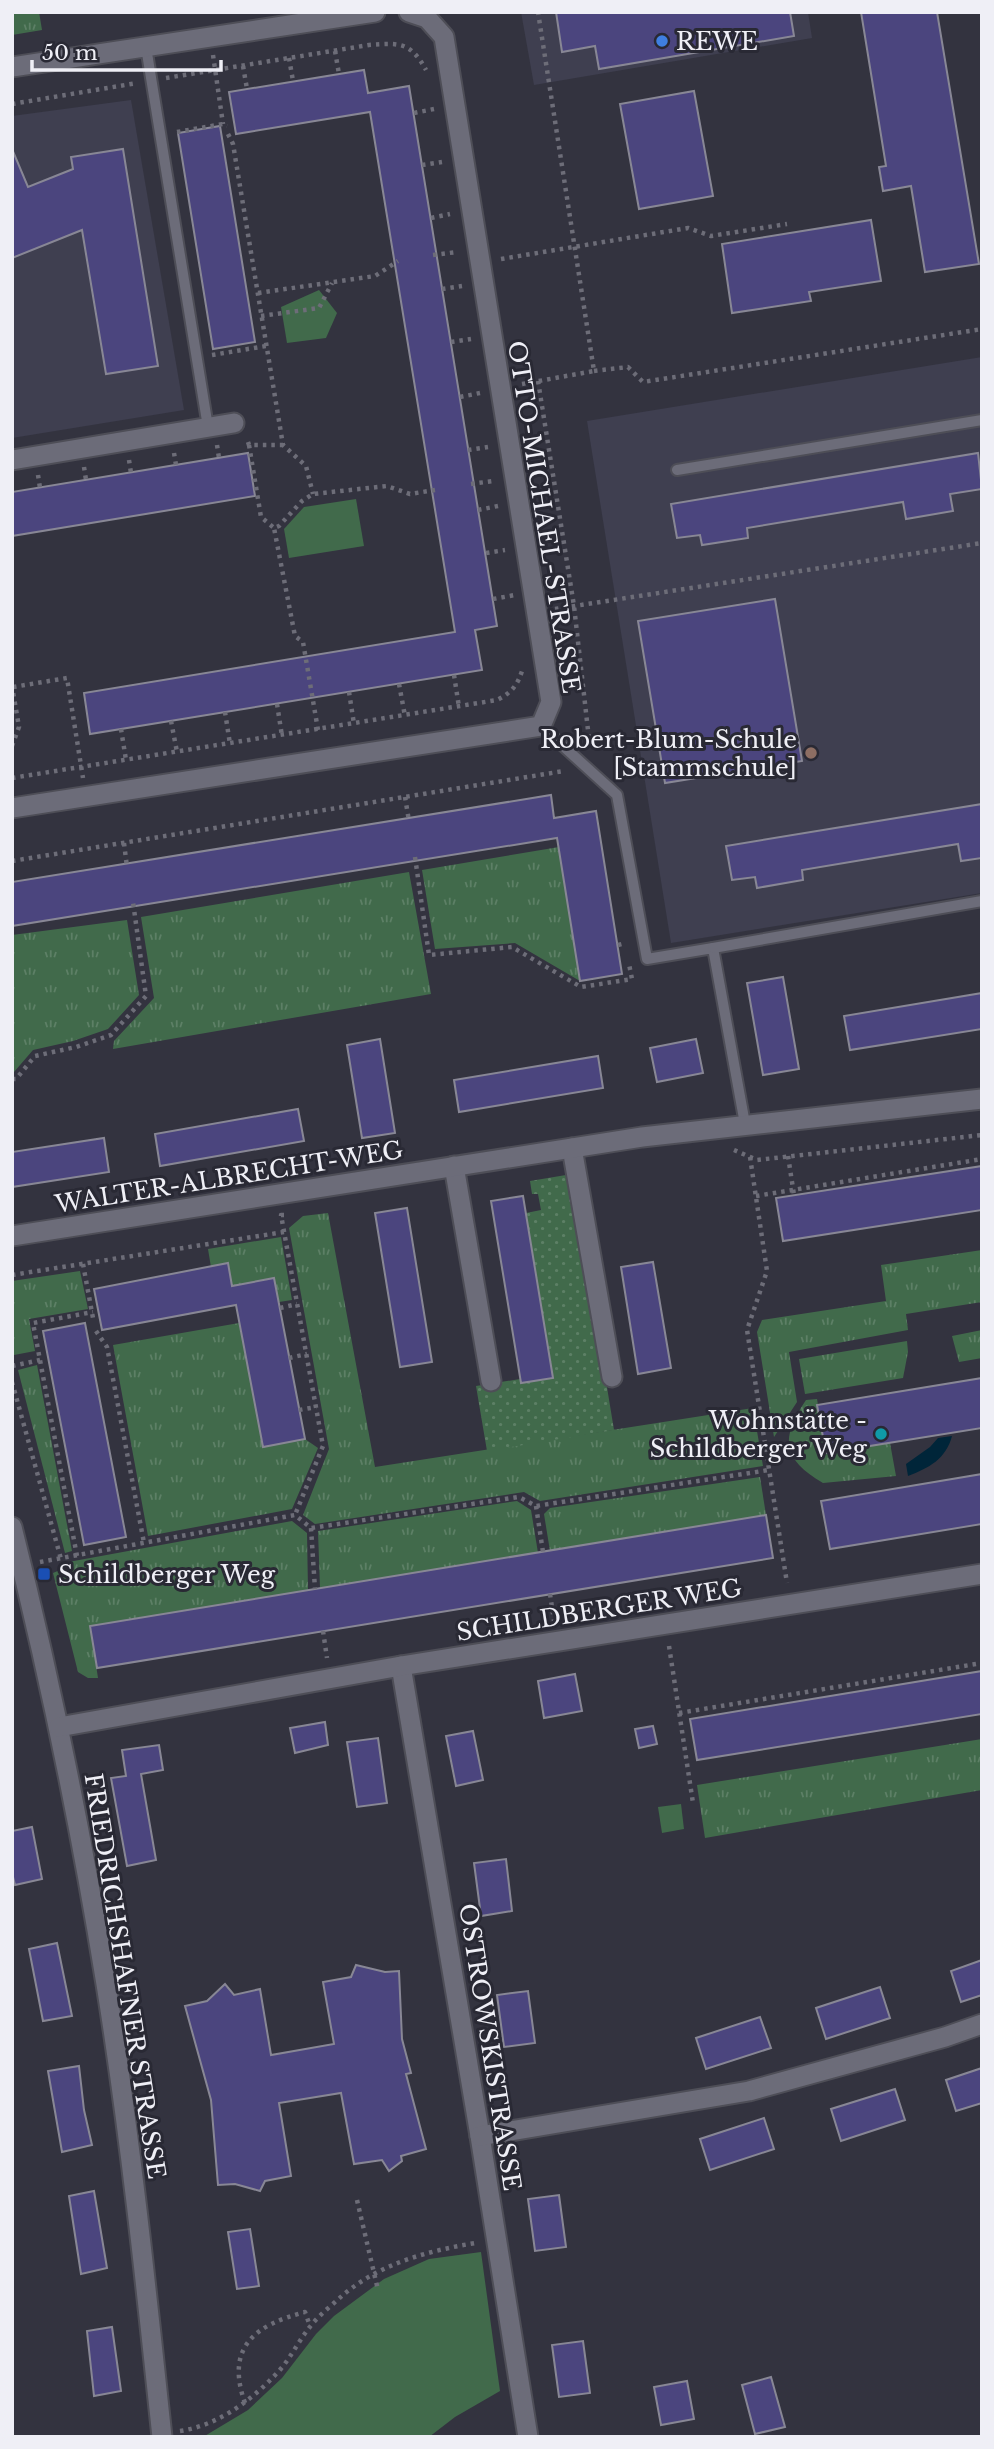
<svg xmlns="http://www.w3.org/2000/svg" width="994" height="2449" font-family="'Libre Baskerville',serif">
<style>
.built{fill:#3f3f50}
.grass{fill:url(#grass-tufts)}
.park{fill:#416a4b}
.garden{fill:url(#garden-dots)}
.water{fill:#002539}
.building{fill:#4b457e;stroke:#888795;stroke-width:2}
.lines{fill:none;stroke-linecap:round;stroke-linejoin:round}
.service-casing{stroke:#4e4e57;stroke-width:14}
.minor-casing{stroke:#4e4e57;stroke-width:23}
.path{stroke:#6d6d78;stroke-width:4.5;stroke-dasharray:3.5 5;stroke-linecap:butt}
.service{stroke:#6c6c79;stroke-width:10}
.minor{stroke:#6c6c79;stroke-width:19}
.shop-dot{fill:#3f7fe0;stroke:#292934;stroke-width:2.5}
.education-dot{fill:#8d6e63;stroke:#292934;stroke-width:2.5}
.culture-dot{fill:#0f9aa8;stroke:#292934;stroke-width:2.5}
.transit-dot{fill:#1a4fb4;stroke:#292934;stroke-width:2.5}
.labels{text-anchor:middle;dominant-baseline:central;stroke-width:6;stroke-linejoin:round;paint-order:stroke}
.poi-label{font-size:24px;fill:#efeff6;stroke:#292934;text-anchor:start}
.street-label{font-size:24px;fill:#efeff6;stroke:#292934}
</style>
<defs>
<pattern id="grass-tufts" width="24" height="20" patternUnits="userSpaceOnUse" patternTransform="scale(1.75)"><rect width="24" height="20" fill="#416a4b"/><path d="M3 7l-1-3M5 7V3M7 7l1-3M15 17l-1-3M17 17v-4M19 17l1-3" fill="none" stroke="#5d8066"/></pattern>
<pattern id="garden-dots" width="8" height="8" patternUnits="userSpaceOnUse" patternTransform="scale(1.75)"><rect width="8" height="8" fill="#416a4b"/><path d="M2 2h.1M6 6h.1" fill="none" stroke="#5d8066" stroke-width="1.8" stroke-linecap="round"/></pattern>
</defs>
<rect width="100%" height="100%" fill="#33333f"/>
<!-- built -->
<g class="built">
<path d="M 521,12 L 808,12 L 812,38 L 534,85 Z"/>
<path d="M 131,100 L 184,410 L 12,438 L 12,116 Z"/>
<path d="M 982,357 L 982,893 L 671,943 L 587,421 Z"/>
</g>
<!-- grass -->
<g class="grass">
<path d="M 12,12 L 39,12 L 42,30 L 12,35 Z"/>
<path d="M 559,847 L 580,981 L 515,943 L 435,949 L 422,870 Z"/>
<path d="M 409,872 L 431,994 L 113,1049 L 114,1041 L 154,998 L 141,917 Z"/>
<path d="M 127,920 L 139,995 L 108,1029 L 73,1041 L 33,1050 L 14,1072 L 12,935 Z"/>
<path d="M 328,1213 L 375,1467 L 753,1408 L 763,1466 L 540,1501 L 524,1492 L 315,1524 L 303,1515 L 329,1449 L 289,1228 L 303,1216 Z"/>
<path d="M 281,1237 L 292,1300 L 279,1302 L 274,1278 L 232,1286 L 228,1263 L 211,1267 L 208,1249 Z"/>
<path d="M 982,1250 L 982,1302 L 906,1314 L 908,1330 L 789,1352 L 797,1402 L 774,1437 L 757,1332 L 762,1320 L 886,1301 L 881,1265 Z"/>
<path d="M 80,1271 L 88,1309 L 29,1319 L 35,1351 L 14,1355 L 12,1281 Z"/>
<path d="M 239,1323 L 263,1447 L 305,1439 L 318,1448 L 292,1509 L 148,1536 L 113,1345 Z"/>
<path d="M 982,1330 L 982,1358 L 959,1362 L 952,1336 Z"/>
<path d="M 907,1341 L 908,1352 L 903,1378 L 805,1394 L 799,1359 Z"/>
<path d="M 37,1365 L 72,1551 L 65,1553 L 18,1370 Z"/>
<path d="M 817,1399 L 826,1453 L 890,1443 L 896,1476 L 823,1483 C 782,1459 780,1438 806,1400 Z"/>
<path d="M 760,1477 L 766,1515 L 550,1551 L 544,1514 L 550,1508 Z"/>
<path d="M 517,1501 L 531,1510 L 538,1553 L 320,1588 L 318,1531 Z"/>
<path d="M 292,1521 L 307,1533 L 308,1590 L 90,1626 L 98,1678 L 88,1678 L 78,1672 L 53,1573 L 60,1570 L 63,1563 Z"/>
<path d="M 982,1739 L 982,1790 L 705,1838 L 697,1785 Z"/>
</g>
<!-- park -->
<g class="park">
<path d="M 319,290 L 337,313 L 326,338 L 287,343 L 281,307 Z"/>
<path d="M 356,499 L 364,546 L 289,558 L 284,529 L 304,507 Z"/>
<path d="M 681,1804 L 684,1829 L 662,1833 L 658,1807 Z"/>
<path d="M 481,2252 L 500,2391 L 455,2417 L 429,2437 L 203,2437 L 248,2410 L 282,2378 L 316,2334 L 334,2316 L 384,2279 L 429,2259 Z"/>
</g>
<!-- garden -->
<path class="garden" d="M 572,1174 L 614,1430 L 487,1451 L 476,1386 L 520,1379 L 553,1378 L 526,1213 L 541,1210 L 538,1194 L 532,1194 L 530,1181 Z"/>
<!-- water -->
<path class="water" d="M 952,1436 C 946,1459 929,1468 908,1476 L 906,1464 L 930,1447 L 938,1438 Z"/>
<!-- building -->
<g class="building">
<path d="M 556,12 L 790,12 L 794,36 L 599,69 L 595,46 L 562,52 Z"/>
<path d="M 861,12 L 937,12 L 979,264 L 925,272 L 911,186 L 883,191 L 879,167 L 886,166 Z"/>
<path d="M 364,70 L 368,93 L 409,86 L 497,626 L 475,630 L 482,670 L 90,734 L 84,693 L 455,632 L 370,112 L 236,134 L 229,92 Z"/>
<path d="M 694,91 L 713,196 L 639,209 L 620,104 Z"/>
<path d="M 220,126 L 255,342 L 213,349 L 178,133 Z"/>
<path d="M 12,149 L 28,187 L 73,169 L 71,157 L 123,149 L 158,366 L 106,374 L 82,230 L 12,258 Z"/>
<path d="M 871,220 L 881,281 L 809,292 L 811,301 L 732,313 L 722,244 Z"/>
<path d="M 248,453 L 255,496 L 12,536 L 12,492 Z"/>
<path d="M 978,453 L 982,489 L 950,494 L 953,511 L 906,519 L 903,502 L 747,528 L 748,538 L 702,545 L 700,535 L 677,538 L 671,504 Z"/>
<path d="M 775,599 L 802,761 L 665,783 L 638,621 Z"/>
<path d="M 551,795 L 554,818 L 596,811 L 622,974 L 580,981 L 557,838 L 12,926 L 12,882 Z"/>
<path d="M 982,804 L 982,858 L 961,861 L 958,844 L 802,870 L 803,880 L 757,888 L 755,877 L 732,880 L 726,846 Z"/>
<path d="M 783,977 L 799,1069 L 763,1075 L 747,983 Z"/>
<path d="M 982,993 L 982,1029 L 850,1050 L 844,1016 Z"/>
<path d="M 380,1039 L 395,1133 L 362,1138 L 347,1045 Z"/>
<path d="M 696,1039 L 703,1073 L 657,1082 L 650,1048 Z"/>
<path d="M 598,1056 L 603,1088 L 459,1112 L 454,1080 Z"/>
<path d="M 298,1109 L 304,1141 L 160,1166 L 155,1134 Z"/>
<path d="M 104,1138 L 109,1172 L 12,1187 L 12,1152 Z"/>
<path d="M 982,1166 L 982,1210 L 783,1241 L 776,1198 Z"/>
<path d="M 523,1196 L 553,1378 L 521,1383 L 491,1201 Z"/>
<path d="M 407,1208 L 432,1362 L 400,1367 L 375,1213 Z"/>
<path d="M 653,1262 L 671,1368 L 638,1374 L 621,1267 Z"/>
<path d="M 228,1263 L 232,1286 L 274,1278 L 305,1439 L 263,1447 L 236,1305 L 102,1330 L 94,1289 Z"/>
<path d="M 85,1323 L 126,1537 L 84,1545 L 43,1331 Z"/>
<path d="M 982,1378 L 982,1428 L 826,1453 L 817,1405 Z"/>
<path d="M 982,1474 L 982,1524 L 830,1549 L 821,1501 Z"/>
<path d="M 766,1515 L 773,1558 L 97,1668 L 90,1626 Z"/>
<path d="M 982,1671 L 982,1714 L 697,1760 L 690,1719 Z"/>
<path d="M 575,1674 L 582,1711 L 544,1718 L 538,1681 Z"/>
<path d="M 325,1722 L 328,1745 L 295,1753 L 290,1728 Z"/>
<path d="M 653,1726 L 657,1744 L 639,1748 L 635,1729 Z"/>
<path d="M 473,1731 L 483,1780 L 456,1786 L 446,1736 Z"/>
<path d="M 378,1738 L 387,1803 L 357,1807 L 347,1742 Z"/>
<path d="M 159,1745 L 163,1770 L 141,1774 L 156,1860 L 127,1866 L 111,1778 L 126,1776 L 122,1750 Z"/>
<path d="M 32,1827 L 42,1879 L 15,1885 L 12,1873 L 12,1831 Z"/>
<path d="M 506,1859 L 512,1911 L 481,1916 L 474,1863 Z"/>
<path d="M 57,1943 L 72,2016 L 43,2021 L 29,1949 Z"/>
<path d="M 982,1960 L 982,1995 L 961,2002 L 951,1971 Z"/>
<path d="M 356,1965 L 385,1972 L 399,1971 L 402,2039 L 411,2073 L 406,2074 L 426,2149 L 401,2156 L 402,2161 L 389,2171 L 382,2160 L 354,2164 L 341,2093 L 279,2103 L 291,2176 L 265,2181 L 260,2191 L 235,2184 L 218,2185 L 211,2100 L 185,2006 L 207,2001 L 225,1984 L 234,1995 L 260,1989 L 271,2055 L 334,2044 L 323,1982 L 351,1977 Z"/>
<path d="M 880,1987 L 890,2018 L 826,2039 L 816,2008 Z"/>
<path d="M 528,1991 L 535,2043 L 504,2047 L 497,1995 Z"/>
<path d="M 760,2017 L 771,2048 L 706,2069 L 696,2038 Z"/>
<path d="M 79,2066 L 84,2110 L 92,2145 L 62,2152 L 48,2071 Z"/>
<path d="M 982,2068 L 982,2103 L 956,2111 L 946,2080 Z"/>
<path d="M 895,2089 L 905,2120 L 841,2141 L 831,2109 Z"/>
<path d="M 764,2118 L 774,2149 L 710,2170 L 700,2139 Z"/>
<path d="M 94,2191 L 107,2268 L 81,2274 L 69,2196 Z"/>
<path d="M 559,2195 L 566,2247 L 535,2251 L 528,2199 Z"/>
<path d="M 250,2229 L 259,2286 L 237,2289 L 228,2232 Z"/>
<path d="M 112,2327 L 121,2391 L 94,2396 L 87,2331 Z"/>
<path d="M 583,2341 L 590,2393 L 559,2397 L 552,2345 Z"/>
<path d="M 771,2377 L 785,2427 L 755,2434 L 742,2385 Z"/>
<path d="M 687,2381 L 694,2419 L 661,2425 L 654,2387 Z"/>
</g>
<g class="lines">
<!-- service casing -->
<g class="service-casing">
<g id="service">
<path d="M 146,47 L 208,427"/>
<path d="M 677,470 L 982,420"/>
<path d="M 541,726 L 617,795 L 647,959 L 713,948 L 745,1124"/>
<path d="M 713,948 L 982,901"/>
</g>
</g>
<!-- minor casing -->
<g class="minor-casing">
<g id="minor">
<path d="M 12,67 L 375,12"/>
<path d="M 12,460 L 234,423"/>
<path d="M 12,808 L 541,726 L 551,702 L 444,37 L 427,18 L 409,12"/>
<path d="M 572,1148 L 612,1377"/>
<path d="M 454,1166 L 491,1381"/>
<path d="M 12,1236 L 642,1137 L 982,1099"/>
<path d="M 12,1527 C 50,1678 81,1830 106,1984 C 130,2134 146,2286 162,2437"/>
<path d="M 401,1666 L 480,2136 L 528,2437"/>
<path d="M 59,1727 L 401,1666 L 982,1574"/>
<path d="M 480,2136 L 749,2091 L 945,2037 L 982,2024"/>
</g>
</g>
<!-- path -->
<g class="path">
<path d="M 335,51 L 339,74"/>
<path d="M 213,55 L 223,124"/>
<path d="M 289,58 L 293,81"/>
<path d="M 243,66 L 247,89"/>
<path d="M 166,78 L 369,45 C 399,43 410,41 426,70"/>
<path d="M 12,104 L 137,83"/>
<path d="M 414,113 L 434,109"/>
<path d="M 177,132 L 223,124 L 227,126"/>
<path d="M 228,134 L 233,144 L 283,445 L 306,466 L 313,494"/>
<path d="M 422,165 L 442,162"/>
<path d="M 431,218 L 450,214"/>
<path d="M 433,255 L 457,252"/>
<path d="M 501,259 L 688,228 L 711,236 L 787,224"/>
<path d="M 442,289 L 462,286"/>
<path d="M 258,293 L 375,276 L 398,261"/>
<path d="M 261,316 L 319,308 L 332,283"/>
<path d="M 451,342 L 471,339"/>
<path d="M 212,355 L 266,346"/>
<path d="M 594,371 L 628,367 L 643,382 L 982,329"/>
<path d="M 538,381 L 574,606 L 590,748"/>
<path d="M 522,384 L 594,371 L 538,12"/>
<path d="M 460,397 L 480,393"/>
<path d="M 248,442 L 249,445 L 283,445"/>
<path d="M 217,445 L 219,458"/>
<path d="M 249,445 L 261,517 L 274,528"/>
<path d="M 468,450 L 488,447"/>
<path d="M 174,453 L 176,465"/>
<path d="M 129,460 L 131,473"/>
<path d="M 84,467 L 86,480"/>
<path d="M 38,475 L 40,488"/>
<path d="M 471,484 L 493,481"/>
<path d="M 478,510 L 498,506"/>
<path d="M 486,553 L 505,550"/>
<path d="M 493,599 L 515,595"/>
<path d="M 555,609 L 982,543"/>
<path d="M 454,675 L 459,707"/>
<path d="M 399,684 L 405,716"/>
<path d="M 13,687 L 67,678 L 83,778"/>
<path d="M 349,692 L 354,724"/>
<path d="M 277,704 L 282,736"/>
<path d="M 225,712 L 230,744"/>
<path d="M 171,721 L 177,752"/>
<path d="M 121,729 L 126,760"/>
<path d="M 318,730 L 303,642 L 295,636 L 274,528 L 279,526 L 302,501 L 313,494 L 387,486 L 410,494 L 435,490"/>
<path d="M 12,746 L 19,727 L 12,686"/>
<path d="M 12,778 L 497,700 C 513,692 518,684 523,668"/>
<path d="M 405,797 L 409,821"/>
<path d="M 124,843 L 127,867"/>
<path d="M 415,857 L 429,955 L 512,947 L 581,987 L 632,979 L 629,964"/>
<path d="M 12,861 L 564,771"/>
<path d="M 618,945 L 626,943"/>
<path d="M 12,1079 L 16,1079 L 35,1056 L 76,1047 L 111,1035 L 146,996 L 133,902"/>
<path d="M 734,1150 L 757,1160 L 982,1135"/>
<path d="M 788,1156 L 794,1195"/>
<path d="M 750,1157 L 767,1271 L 747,1330 L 787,1583"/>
<path d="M 756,1196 L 982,1159"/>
<path d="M 284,1215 L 281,1215 L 323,1446 L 295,1515"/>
<path d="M 83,1264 L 93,1318"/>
<path d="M 12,1275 L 284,1232"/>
<path d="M 280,1308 L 297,1304"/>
<path d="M 96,1331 L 107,1347 L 144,1543"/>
<path d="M 289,1358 L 307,1354"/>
<path d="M 12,1366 L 40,1360"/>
<path d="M 12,1382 L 61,1559"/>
<path d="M 299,1410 L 316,1407"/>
<path d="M 536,1506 L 543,1552"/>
<path d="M 311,1528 L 315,1589"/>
<path d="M 77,1556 L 33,1323 L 93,1312"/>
<path d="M 40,1562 L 295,1515 L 311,1528 L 519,1497 L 536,1506 L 769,1470"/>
<path d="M 550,1594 L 554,1621"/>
<path d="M 323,1631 L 327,1658"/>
<path d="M 669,1646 L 693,1803"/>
<path d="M 679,1713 L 982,1663"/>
<path d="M 357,2200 L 378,2290"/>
<path d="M 245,2403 C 225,2347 255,2325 305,2312 L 310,2326"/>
<path d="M 180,2431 C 219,2425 252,2400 278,2372 C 290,2359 298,2342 309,2328 C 318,2316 332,2305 343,2295 C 381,2263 428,2251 475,2243"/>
</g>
<!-- service -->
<use href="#service" class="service"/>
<!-- minor -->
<use href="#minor" class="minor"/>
</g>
<!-- markers -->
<circle class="shop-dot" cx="662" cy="41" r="7"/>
<circle class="education-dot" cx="811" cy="753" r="7"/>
<circle class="culture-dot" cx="881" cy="1434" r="7"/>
<rect class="transit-dot" x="37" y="1567" width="14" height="14" rx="3.5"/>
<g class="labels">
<!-- poi labels -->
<g class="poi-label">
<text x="676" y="41">REWE</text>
<text x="797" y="739" text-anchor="end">Robert-Blum-Schule<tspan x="797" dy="28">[Stammschule]</tspan></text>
<text x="867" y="1420" text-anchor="end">Wohnstätte -<tspan x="867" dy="28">Schildberger Weg</tspan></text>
<text x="58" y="1574">Schildberger Weg</text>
</g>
<!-- street labels -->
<g class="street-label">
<text transform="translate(544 517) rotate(81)">OTTO-MICHAEL-STRASSE</text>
<text transform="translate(229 1177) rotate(-9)">WALTER-ALBRECHT-WEG</text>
<text transform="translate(599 1610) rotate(-9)">SCHILDBERGER WEG</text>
<text transform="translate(125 1976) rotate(81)">FRIEDRICHSHAFNER STRASSE</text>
<text transform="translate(490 2047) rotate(81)">OSTROWSKISTRASSE</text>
</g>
</g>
<!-- border -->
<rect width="994" height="2449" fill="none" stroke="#efeff6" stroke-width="28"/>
<!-- scale -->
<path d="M32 60v10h189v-10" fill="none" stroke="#efeff6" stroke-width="3.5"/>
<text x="42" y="60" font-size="21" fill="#efeff6" stroke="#292934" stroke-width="5" paint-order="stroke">50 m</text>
</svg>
